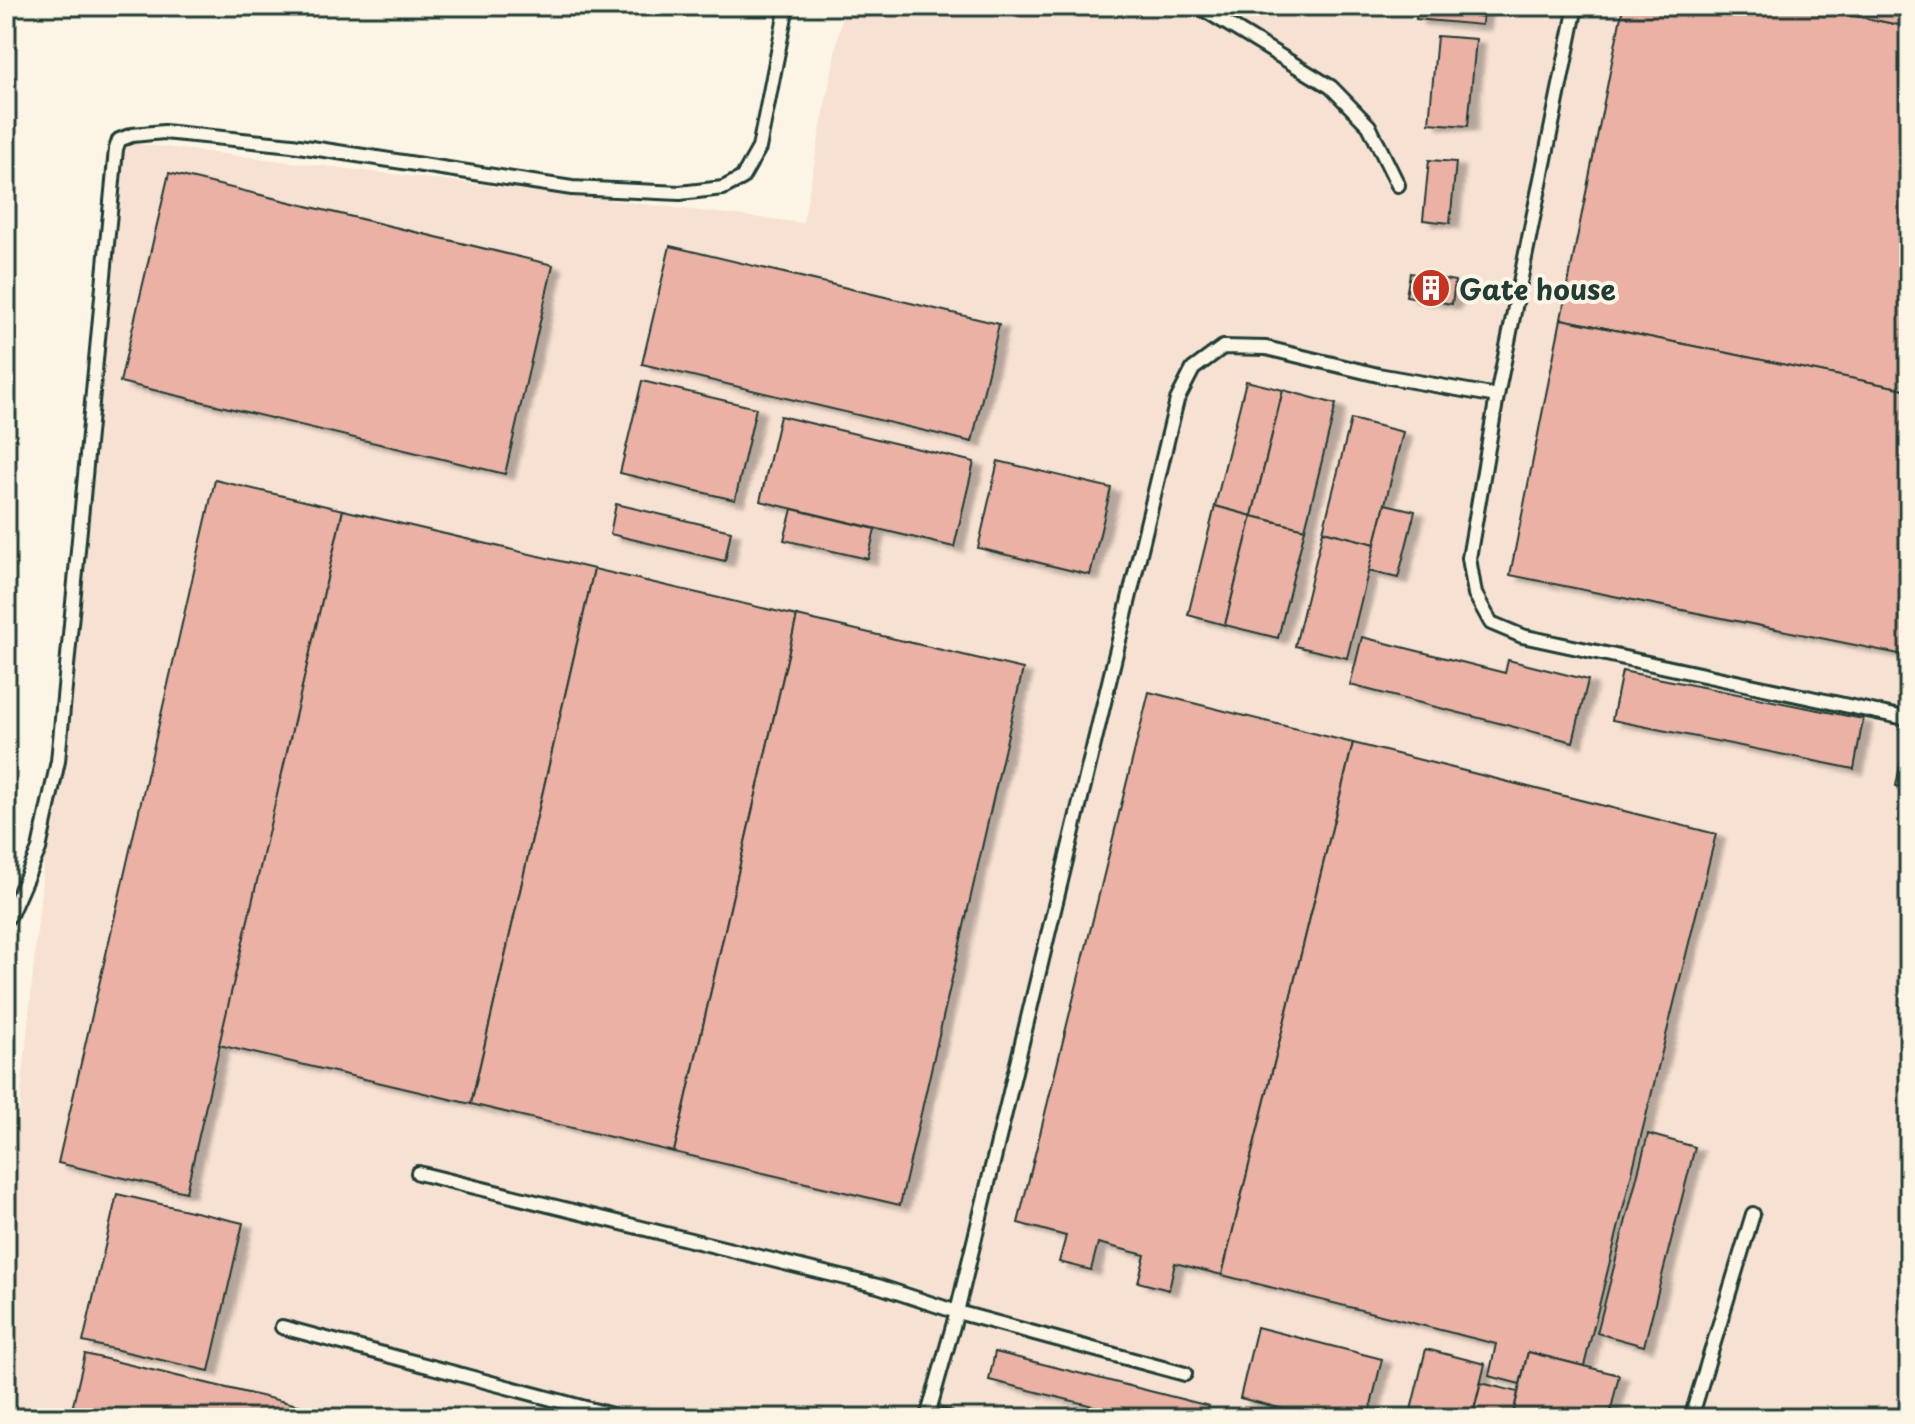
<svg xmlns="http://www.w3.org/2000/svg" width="1915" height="1424" font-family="'Playpen Sans',sans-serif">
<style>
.built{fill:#f7e1d2}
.building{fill:#eab1a4;stroke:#1f3d34;stroke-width:2;filter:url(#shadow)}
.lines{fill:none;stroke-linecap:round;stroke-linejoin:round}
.service-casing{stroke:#1f3d34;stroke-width:18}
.service{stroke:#fcf5e5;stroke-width:12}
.labels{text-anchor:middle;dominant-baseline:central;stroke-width:8;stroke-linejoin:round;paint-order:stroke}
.poi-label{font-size:28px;font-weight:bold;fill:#1f3d34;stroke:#fcf5e5;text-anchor:start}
</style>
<defs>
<filter id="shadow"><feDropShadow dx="9" dy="5" stdDeviation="2" flood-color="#0004"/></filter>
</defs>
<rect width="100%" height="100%" fill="#fcf5e5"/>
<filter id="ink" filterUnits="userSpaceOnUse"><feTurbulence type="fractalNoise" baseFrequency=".0125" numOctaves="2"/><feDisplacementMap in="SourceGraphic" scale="16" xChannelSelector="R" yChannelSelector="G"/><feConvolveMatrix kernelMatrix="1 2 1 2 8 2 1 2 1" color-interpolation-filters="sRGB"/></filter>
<g filter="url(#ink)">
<!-- built -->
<path class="built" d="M 844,6 L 1909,6 L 1909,1418 L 6,1418 L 6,1249 L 114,141 L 803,223 Z"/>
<!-- building -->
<g class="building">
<path d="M 1417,6 L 1483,6 L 1482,25 L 1416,19 Z"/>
<path d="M 1623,6 L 1807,6 L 1909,27 L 1909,390 L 1561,319 Z"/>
<path d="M 1807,6 L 1909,6 L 1909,27 Z"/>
<path d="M 1437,36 L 1476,39 L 1468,126 L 1429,123 Z"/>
<path d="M 1429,160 L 1456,162 L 1450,223 L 1423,220 Z"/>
<path d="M 169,173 L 553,265 L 505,474 L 120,382 Z"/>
<path d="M 670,246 L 999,324 L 972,442 L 642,364 Z"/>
<path d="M 1410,273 L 1455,281 L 1452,304 L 1406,296 Z"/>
<path d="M 1561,319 L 1909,390 L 1909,656 L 1510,575 Z"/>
<path d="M 642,381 L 756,408 L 735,500 L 620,473 Z"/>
<path d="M 1246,381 L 1283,390 L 1252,516 L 1215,506 Z"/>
<path d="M 1283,390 L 1336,404 L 1305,529 L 1252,516 Z"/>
<path d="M 780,416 L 974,462 L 954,547 L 760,501 Z"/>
<path d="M 1351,419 L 1403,432 L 1375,544 L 1323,531 Z"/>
<path d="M 998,461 L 1111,488 L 1090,575 L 978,548 Z"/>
<path d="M 215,480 L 343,510 L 186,1192 L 58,1163 Z"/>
<path d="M 616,504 L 731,531 L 725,561 L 610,534 Z"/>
<path d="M 1385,504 L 1415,511 L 1398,578 L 1368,571 Z"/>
<path d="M 1215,506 L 1252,516 L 1225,625 L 1188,615 Z"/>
<path d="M 792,509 L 875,529 L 868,559 L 784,540 Z"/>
<path d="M 343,510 L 594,569 L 471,1104 L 219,1045 Z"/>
<path d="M 1252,516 L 1305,529 L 1278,638 L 1225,625 Z"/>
<path d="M 1323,531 L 1375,544 L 1347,658 L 1295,646 Z"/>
<path d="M 594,569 L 797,616 L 674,1152 L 471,1104 Z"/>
<path d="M 797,616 L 1023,669 L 900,1205 L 674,1152 Z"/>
<path d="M 1362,637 L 1505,673 L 1508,660 L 1588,680 L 1573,742 L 1350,685 Z"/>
<path d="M 1622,671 L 1863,719 L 1854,769 L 1612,720 Z"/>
<path d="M 1149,692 L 1353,743 L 1222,1275 L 1175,1263 L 1169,1290 L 1138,1282 L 1145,1255 L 1098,1243 L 1091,1270 L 1059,1262 L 1066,1236 L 1018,1223 Z"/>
<path d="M 1353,743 L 1716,834 L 1584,1366 L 1528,1352 L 1520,1384 L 1489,1376 L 1496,1344 L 1222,1275 Z"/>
<path d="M 1904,745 L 1909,746 L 1909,789 L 1896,786 Z"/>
<path d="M 1648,1134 L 1695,1147 L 1644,1346 L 1597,1333 Z"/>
<path d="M 117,1194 L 243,1223 L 209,1371 L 83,1342 Z"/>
<path d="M 1257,1327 L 1382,1359 L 1368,1418 L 1319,1418 L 1240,1398 Z"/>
<path d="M 1426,1349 L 1485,1364 L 1472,1418 L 1409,1418 Z"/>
<path d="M 995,1352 L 1209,1406 L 1206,1418 L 1141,1418 L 989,1380 Z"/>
<path d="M 1528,1352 L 1619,1375 L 1609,1418 L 1512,1418 Z"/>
<path d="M 85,1354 L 352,1418 L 70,1418 Z"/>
<path d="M 1481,1383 L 1518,1392 L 1512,1418 L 1472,1418 Z"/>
</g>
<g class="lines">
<!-- service casing -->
<g class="service-casing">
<g id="service">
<path d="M 1198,6 L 1331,87 L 1369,126 L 1398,185"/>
<path d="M 1576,6 L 1497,396 L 1469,558 L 1475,594 L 1491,623 L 1522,636 L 1909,719"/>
<path d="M 6,919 L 10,915 L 39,849 L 58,761 L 116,149 L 119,140 L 132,135 L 164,132 L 292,145 L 572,188 L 680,193 L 723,188 L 742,178 L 759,148 L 787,6"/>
<path d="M 418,1173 L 878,1286 L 957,1312 L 1185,1374"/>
<path d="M 282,1327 L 623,1418"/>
<path d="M 928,1413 L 948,1418"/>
<path d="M 927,1418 L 957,1312 L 1177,400 L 1193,369 L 1223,347 L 1266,348 L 1378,375 L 1497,396"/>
<path d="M 1691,1418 L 1753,1214"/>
</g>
</g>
<!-- service -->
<use href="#service" class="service"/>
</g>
</g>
<!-- icons -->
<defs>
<g id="building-disc" transform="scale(2)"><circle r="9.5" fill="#c8321e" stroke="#fcf5e5"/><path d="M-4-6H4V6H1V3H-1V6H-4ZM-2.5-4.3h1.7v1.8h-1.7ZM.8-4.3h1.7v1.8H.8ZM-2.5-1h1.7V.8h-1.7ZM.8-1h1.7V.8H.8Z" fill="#fff"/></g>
</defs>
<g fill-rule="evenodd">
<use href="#building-disc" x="1431" y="288"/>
</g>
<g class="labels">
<!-- poi labels -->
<g class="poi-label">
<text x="1459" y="288">Gate house</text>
</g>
</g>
<!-- margin -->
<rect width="1915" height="1424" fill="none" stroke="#fcf5e5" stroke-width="32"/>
<rect x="16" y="16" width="1883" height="1392" fill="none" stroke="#1f3d34" stroke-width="3" filter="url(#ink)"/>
</svg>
